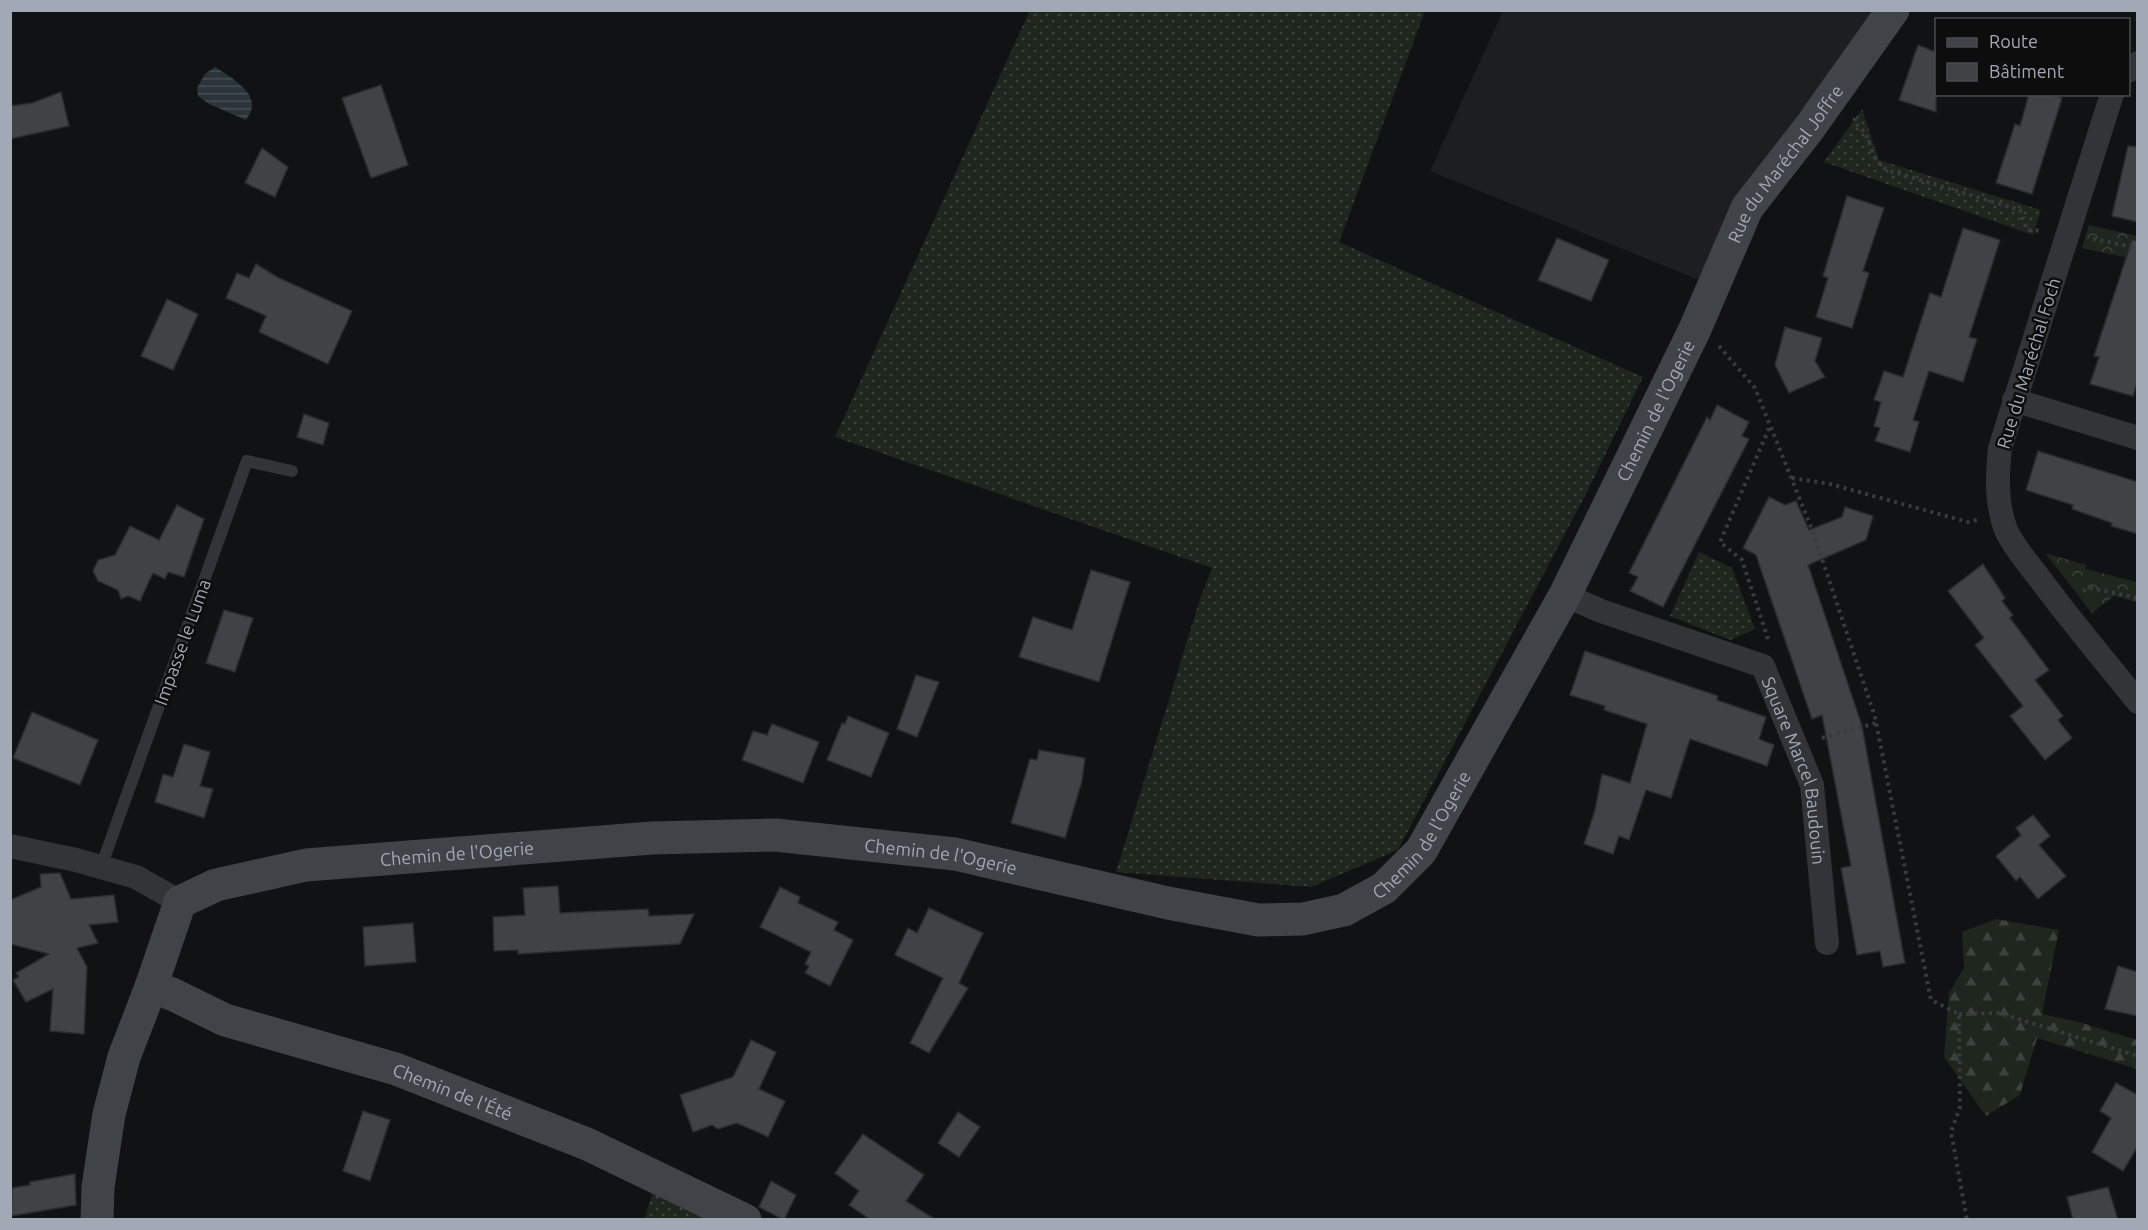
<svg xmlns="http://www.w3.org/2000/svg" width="2148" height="1230" font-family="Ubuntu,sans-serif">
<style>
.built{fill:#1d1e20}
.grass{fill:url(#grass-dots)}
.forest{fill:url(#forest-firs)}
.park{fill:url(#park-crowns)}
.water{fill:url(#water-rules)}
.building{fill:#404246;stroke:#2b2c2f;stroke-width:1.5}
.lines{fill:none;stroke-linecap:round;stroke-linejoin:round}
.path{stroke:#383b3f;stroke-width:4;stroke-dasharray:3 4.5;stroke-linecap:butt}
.lane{stroke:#323438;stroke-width:12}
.street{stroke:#323438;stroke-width:24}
.secondary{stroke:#404348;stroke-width:33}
.labels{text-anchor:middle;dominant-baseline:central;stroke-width:5;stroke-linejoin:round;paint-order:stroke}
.street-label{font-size:18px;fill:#a2a9b4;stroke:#0d0d0e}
</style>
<defs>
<pattern id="grass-dots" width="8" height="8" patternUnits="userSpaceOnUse" patternTransform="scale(1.5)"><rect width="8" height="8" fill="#1e261e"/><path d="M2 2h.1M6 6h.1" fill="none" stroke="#3c433c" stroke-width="1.8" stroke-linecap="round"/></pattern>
<pattern id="forest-firs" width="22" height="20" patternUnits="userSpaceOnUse" patternTransform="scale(1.5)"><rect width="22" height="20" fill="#1e261e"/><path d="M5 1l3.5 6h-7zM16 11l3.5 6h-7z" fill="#3c433c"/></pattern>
<pattern id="park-crowns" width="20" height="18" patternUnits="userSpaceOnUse" patternTransform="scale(1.5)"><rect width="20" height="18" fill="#1e261e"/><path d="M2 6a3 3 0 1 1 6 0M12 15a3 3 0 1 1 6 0" fill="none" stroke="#3c433c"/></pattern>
<pattern id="water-rules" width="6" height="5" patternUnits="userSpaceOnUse" patternTransform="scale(1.5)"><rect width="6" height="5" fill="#2a3439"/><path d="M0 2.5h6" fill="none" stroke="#464f53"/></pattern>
</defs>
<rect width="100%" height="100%" fill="#111213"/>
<!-- built -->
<path class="built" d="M 1503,11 L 1893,11 L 1714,286 L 1430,171 Z"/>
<!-- grass -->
<g class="grass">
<path d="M 1030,10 L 1425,11 L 1339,242 L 1643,377 L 1587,492 L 1398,850 L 1311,887 L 1116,872 L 1199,602 L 1212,568 L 835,437 Z"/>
<path d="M 1862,109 L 1879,160 L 2041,210 L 2033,235 L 1824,162 Z"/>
<path d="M 1699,552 L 1732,568 L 1755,629 L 1730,640 L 1670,616 Z"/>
<path d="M 657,1178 L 724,1220 L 644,1220 Z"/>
</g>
<!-- forest -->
<path class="forest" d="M 1996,919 L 2059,930 L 2042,1014 L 2079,1022 L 2137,1040 L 2137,1069 L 2037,1038 L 2020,1095 L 1986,1116 L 1944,1057 L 1949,993 L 1964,968 L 1962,932 Z"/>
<!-- park -->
<g class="park">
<path d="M 2089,225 L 2137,236 L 2137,260 L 2082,248 Z"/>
<path d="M 2045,553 L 2086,565 L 2086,569 L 2137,582 L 2137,602 L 2114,596 L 2092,613 Z"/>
</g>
<!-- water -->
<path class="water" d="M 215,67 C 227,75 253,89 252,106 C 252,112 248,116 246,120 L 209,104 L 198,96 L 197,88 L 205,74 Z"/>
<!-- building -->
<g class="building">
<path d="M 1918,45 L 1936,52 L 1936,112 L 1899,100 Z"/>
<path d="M 381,85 L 408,165 L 371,178 L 342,98 Z"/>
<path d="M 61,92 L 69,126 L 10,139 L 10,106 L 32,103 Z"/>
<path d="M 2029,94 L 2048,94 L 2062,98 L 2032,194 L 1996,183 L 2015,124 L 2020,126 Z"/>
<path d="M 2128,146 L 2138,147 L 2138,222 L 2112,216 Z"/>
<path d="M 262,148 L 288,167 L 275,197 L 245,183 Z"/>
<path d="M 1847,196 L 1884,208 L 1863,271 L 1869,273 L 1852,328 L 1816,317 L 1828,278 L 1823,276 Z"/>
<path d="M 1963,228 L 2000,240 L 1969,337 L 1977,339 L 1963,382 L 1929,371 L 1913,420 L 1919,422 L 1910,452 L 1875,441 L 1880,428 L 1874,426 L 1881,402 L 1874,400 L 1884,371 L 1903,377 L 1930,293 L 1941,297 Z"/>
<path d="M 1557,238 L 1609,260 L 1591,301 L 1538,280 Z"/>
<path d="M 2132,240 L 2138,241 L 2138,380 L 2133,396 L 2090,384 L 2099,357 L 2094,356 Z"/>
<path d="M 256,264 L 277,277 L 352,311 L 328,364 L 259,332 L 266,316 L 226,298 L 237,273 L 249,278 Z"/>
<path d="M 167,299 L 198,314 L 173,370 L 141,356 Z"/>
<path d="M 1785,327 L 1822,338 L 1815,361 L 1825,377 L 1789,393 L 1775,365 Z"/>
<path d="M 1717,405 L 1749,422 L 1742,436 L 1749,439 L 1663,607 L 1630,591 L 1638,577 L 1629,573 L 1707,417 L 1710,420 Z"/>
<path d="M 304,414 L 329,423 L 323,445 L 297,437 Z"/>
<path d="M 2038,451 L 2138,482 L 2138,534 L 2111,526 L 2112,523 L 2072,509 L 2073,505 L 2026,490 Z"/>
<path d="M 1769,497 L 1785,505 L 1796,501 L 1809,530 L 1842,517 L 1845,507 L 1873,516 L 1866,540 L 1808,565 L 1862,726 L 1905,963 L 1883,967 L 1880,951 L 1857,955 L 1841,868 L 1851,866 L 1822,715 L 1812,719 L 1756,555 L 1743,548 Z"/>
<path d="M 177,505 L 204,519 L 184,577 L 168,572 L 165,579 L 153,573 L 140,601 L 128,596 L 121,599 L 118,590 L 98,581 L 93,571 L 98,560 L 115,555 L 130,526 L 159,540 Z"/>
<path d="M 1983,564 L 2005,598 L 2002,601 L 2013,615 L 2010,618 L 2049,670 L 2035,680 L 2063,716 L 2058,720 L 2072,738 L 2045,760 L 2010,716 L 2023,706 L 1975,645 L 1984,638 L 1948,591 Z"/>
<path d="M 1091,570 L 1130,582 L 1099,682 L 1019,657 L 1033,617 L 1072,630 Z"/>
<path d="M 224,610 L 253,618 L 235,672 L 206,663 Z"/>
<path d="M 1585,651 L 1718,696 L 1717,700 L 1766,717 L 1759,739 L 1774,745 L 1767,766 L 1690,739 L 1671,798 L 1646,790 L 1629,840 L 1619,836 L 1613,854 L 1584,844 L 1595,810 L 1602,774 L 1630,783 L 1647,724 L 1604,710 L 1605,706 L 1570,695 Z"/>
<path d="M 916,675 L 939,682 L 917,737 L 897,729 Z"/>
<path d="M 32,712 L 98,740 L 80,785 L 13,758 Z"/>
<path d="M 848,716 L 889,733 L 871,777 L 827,760 L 842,723 L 845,724 Z"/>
<path d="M 772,724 L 819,742 L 803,783 L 742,760 L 753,731 L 767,735 Z"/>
<path d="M 184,744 L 210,752 L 200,786 L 213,789 L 204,818 L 155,802 L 163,774 L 173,777 Z"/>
<path d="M 1039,750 L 1085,758 L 1082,781 L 1065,838 L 1011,823 L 1030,759 L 1037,760 Z"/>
<path d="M 2033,815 L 2050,836 L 2039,845 L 2066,876 L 2038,899 L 2020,877 L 2016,881 L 1996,856 L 2021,835 L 2016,828 Z"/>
<path d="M 60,873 L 71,899 L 114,895 L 118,922 L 89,925 L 98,943 L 77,948 L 87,967 L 84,1034 L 50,1031 L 53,989 L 26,1002 L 13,980 L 19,977 L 16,973 L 49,954 L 10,944 L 10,900 L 41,887 L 40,874 Z"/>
<path d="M 558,886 L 560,913 L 648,909 L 649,916 L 694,914 L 680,944 L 518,954 L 518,950 L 494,951 L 493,917 L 525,915 L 523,888 Z"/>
<path d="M 780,887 L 800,897 L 798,903 L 838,922 L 834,930 L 853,940 L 830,986 L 805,973 L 809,966 L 805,964 L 811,952 L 760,927 Z"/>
<path d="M 929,908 L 983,933 L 959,983 L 968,988 L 929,1053 L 910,1043 L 943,978 L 895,955 L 908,928 L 917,933 Z"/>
<path d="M 413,923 L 416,962 L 365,966 L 363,927 Z"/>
<path d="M 2118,966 L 2138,972 L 2138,1016 L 2105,1009 Z"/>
<path d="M 751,1040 L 776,1052 L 759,1089 L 785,1101 L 768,1137 L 737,1123 L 718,1129 L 712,1125 L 693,1132 L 680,1095 L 733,1077 Z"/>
<path d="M 2116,1083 L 2138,1095 L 2138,1146 L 2123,1171 L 2092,1152 L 2111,1118 L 2100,1111 Z"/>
<path d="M 363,1111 L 390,1120 L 370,1181 L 343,1171 Z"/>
<path d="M 958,1112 L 980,1127 L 959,1157 L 938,1143 Z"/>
<path d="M 863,1134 L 924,1175 L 906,1201 L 936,1220 L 871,1220 L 849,1205 L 859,1191 L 835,1173 Z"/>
<path d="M 75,1174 L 76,1205 L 11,1216 L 12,1188 L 30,1185 L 30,1182 Z"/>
<path d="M 771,1181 L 796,1195 L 784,1220 L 759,1207 Z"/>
<path d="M 2108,1187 L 2118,1220 L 2073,1220 L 2067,1197 Z"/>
</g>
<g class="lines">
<!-- path -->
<g class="path">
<path d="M 1855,118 L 1854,123 C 1875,135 1865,155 1887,170 L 2020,210 L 2027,230 L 2041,231"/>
<path d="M 2093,239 L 2138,248"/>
<path d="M 1719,346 L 1755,388 L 1813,532 L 1875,717 L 1931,1000 L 1959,1014 L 1960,1107 L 1951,1132 L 1967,1220"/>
<path d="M 1792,478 L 1830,484 L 1968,522 L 1977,520"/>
<path d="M 2083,591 L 2090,588 L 2138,598"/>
<path d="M 1768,639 L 1742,560 L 1720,542 L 1770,426"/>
<path d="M 1822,738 L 1876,723"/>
<path d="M 1959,1014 L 1999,1013 L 2138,1056"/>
</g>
<!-- lane -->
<path class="lane" d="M 101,867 L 247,461 L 292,471"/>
<!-- street -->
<g class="street">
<path d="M 2128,71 L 2138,63"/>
<path d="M 2112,94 L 2000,448 C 1997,476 1996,504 2006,530 C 2014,548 2029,564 2040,579 C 2071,621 2105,661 2138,702"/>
<path d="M 2014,400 L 2138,438"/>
<path id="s1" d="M 1565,595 L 1601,611 L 1763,666 L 1812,785 L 1827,943"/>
<path d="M 10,846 L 76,860 L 136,877 L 180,902"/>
</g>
<!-- secondary -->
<g class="secondary">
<path id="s2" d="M 151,987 L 172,994 L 225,1020 L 396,1069 L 587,1144 L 745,1220"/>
<path id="s3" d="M 97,1220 L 98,1187 L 109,1114 L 124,1057 L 151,987 L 180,902 L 216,885 L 306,865 L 652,838 L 775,835 L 955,854 L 1168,903 L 1258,920 L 1303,919 L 1344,910 L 1384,888 L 1421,851 L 1565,595 L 1695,329 L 1747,208 L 1810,127 L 1893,10"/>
</g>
</g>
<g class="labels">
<!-- street labels -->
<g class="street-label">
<text stroke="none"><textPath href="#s3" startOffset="2388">Rue du Maréchal Joffre</textPath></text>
<text transform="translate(2028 363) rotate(-73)">Rue du Maréchal Foch</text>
<text stroke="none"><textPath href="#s3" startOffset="2108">Chemin de l'Ogerie</textPath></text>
<text transform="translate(182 642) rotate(-70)">Impasse le Luma</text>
<text stroke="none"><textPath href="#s1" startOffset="321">Square Marcel Baudouin</textPath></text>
<text stroke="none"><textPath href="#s3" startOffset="1622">Chemin de l'Ogerie</textPath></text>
<text stroke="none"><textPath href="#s3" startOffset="614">Chemin de l'Ogerie</textPath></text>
<text stroke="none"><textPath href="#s3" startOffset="1100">Chemin de l'Ogerie</textPath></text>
<text stroke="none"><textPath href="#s2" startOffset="320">Chemin de l'Été</textPath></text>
</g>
</g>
<!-- border -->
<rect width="2148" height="1230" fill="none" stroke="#a2a9b4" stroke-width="24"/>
<!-- legend -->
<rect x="1935" y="18" width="195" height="78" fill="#0d0d0e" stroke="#494b50" stroke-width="1.5"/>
<rect x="1947" y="38" width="30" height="9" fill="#404348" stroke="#494b50" stroke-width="1.5"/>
<text x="1989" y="48" font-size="18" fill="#a2a9b4">Route</text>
<rect x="1947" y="63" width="30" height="18" fill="#404246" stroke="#494b50" stroke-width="1.5"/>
<text x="1989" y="78" font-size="18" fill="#a2a9b4">Bâtiment</text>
</svg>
